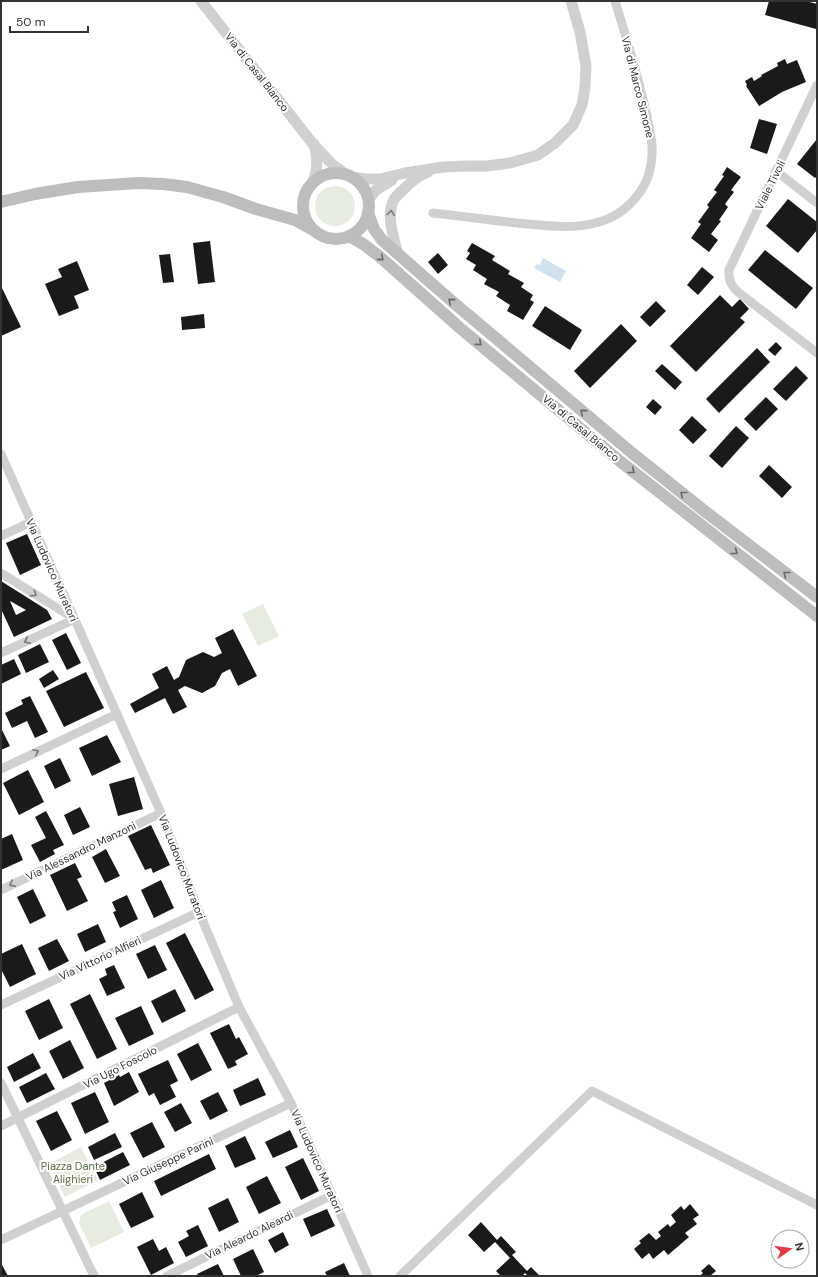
<svg xmlns="http://www.w3.org/2000/svg" width="818" height="1277" font-family="'DM Sans',sans-serif">
<style>
.green{fill:#e6ecdf}
.water{fill:#cfe2ee}
.building{fill:#1a1a1a;fill-rule:evenodd}
.lines{fill:none;stroke-linecap:round;stroke-linejoin:round}
.minor{stroke:#d0d0d0;stroke-width:9}
.tertiary{stroke:#d0d0d0;stroke-width:11}
.secondary{stroke:#bdbdbd;stroke-width:12}
.oneway{stroke:#7a7a7a}
.oneway2{stroke:#6a6a6a}
.labels{text-anchor:middle;dominant-baseline:central;stroke-width:4;stroke-linejoin:round;paint-order:stroke}
.street-label{font-size:11px;fill:#333;stroke:#fff}
.park-label{font-size:11px;fill:#56703f;stroke:#fff}
</style>
<rect width="100%" height="100%" fill="#fff"/>
<!-- green -->
<g class="green">
<circle cx="335" cy="206" r="20"/>
<path d="M 263,604 L 279,636 L 258,646 L 242,614 Z"/>
<path d="M 81,1147 L 98,1180 L 65,1197 L 49,1164 Z"/>
<path d="M 109,1201 L 124,1232 L 91,1248 L 79,1223 L 81,1215 Z"/>
</g>
<!-- water -->
<path class="water" d="M 543,258 L 566,271 L 560,282 L 534,268 L 537,264 L 540,265 Z"/>
<!-- building -->
<g class="building">
<path d="M 769,1 L 806,1 L 817,4 L 816,29 L 765,15 Z"/>
<path d="M 785,59 L 787,64 L 797,60 L 806,82 L 782,92 L 759,106 L 746,86 L 747,85 L 745,81 L 752,77 L 754,81 L 762,76 L 761,75 L 778,66 L 777,63 Z"/>
<path d="M 759,119 L 777,124 L 767,154 L 750,148 Z"/>
<path d="M 817,139 L 817,176 L 815,178 L 797,164 Z"/>
<path d="M 727,167 L 741,177 L 731,190 L 734,192 L 725,204 L 728,207 L 719,220 L 721,221 L 711,234 L 718,240 L 709,252 L 691,238 L 701,224 L 698,222 L 709,207 L 707,205 L 717,192 L 714,190 L 724,176 L 722,175 Z"/>
<path d="M 788,199 L 817,222 L 817,230 L 798,253 L 766,226 Z"/>
<path d="M 210,241 L 215,282 L 198,284 L 193,243 Z"/>
<path d="M 472,243 L 495,256 L 492,260 L 510,271 L 508,274 L 524,283 L 521,287 L 533,295 L 530,300 L 534,302 L 523,320 L 507,311 L 510,305 L 496,296 L 499,292 L 484,284 L 487,279 L 473,270 L 476,265 L 466,259 L 470,253 L 467,251 Z"/>
<path d="M 765,250 L 813,288 L 796,309 L 748,270 Z"/>
<path d="M 438,253 L 448,265 L 438,274 L 428,262 Z"/>
<path d="M 170,254 L 174,282 L 163,283 L 159,255 Z"/>
<path d="M 77,261 L 89,290 L 74,296 L 79,308 L 59,316 L 45,284 L 62,277 L 58,269 Z"/>
<path d="M 702,267 L 714,277 L 698,295 L 687,285 Z"/>
<path d="M 1,286 L 21,327 L 1,336 Z"/>
<path d="M 720,295 L 732,307 L 740,299 L 749,309 L 740,318 L 745,322 L 696,372 L 670,346 Z"/>
<path d="M 656,301 L 666,311 L 650,327 L 640,317 Z"/>
<path d="M 545,306 L 582,330 L 570,350 L 532,326 Z"/>
<path d="M 204,314 L 205,328 L 182,330 L 181,317 Z"/>
<path d="M 621,324 L 637,341 L 590,388 L 574,371 Z"/>
<path d="M 776,342 L 782,348 L 775,356 L 768,350 Z"/>
<path d="M 757,348 L 770,362 L 719,413 L 706,399 Z"/>
<path d="M 662,364 L 682,382 L 675,390 L 655,371 Z"/>
<path d="M 796,366 L 808,378 L 786,401 L 773,389 Z"/>
<path d="M 766,397 L 778,409 L 756,431 L 744,419 Z"/>
<path d="M 653,399 L 662,407 L 655,415 L 646,407 Z"/>
<path d="M 692,416 L 707,430 L 693,444 L 679,430 Z"/>
<path d="M 736,426 L 749,438 L 722,468 L 709,456 Z"/>
<path d="M 769,465 L 792,487 L 782,498 L 759,476 Z"/>
<path d="M 27,534 L 41,565 L 20,575 L 6,543 Z"/>
<path d="M 1,581 L 47,610 L 52,619 L 14,637 L 1,609 ZM 10,601 L 26,610 L 16,615 Z"/>
<path d="M 233,629 L 257,676 L 238,686 L 230,669 L 222,673 L 215,686 L 202,693 L 185,686 L 178,690 L 187,707 L 173,714 L 165,698 L 135,713 L 130,704 L 159,688 L 152,674 L 167,666 L 174,680 L 179,677 L 186,660 L 203,652 L 214,657 L 222,653 L 215,638 Z"/>
<path d="M 66,633 L 81,663 L 67,670 L 52,640 Z"/>
<path d="M 40,644 L 49,662 L 26,673 L 18,655 Z"/>
<path d="M 14,659 L 21,674 L 1,684 L 1,665 Z"/>
<path d="M 53,670 L 59,679 L 44,688 L 39,679 Z"/>
<path d="M 86,672 L 104,708 L 64,727 L 46,691 Z"/>
<path d="M 30,696 L 48,732 L 35,738 L 27,721 L 12,728 L 5,713 L 23,704 L 21,700 Z"/>
<path d="M 1,728 L 10,746 L 1,750 Z"/>
<path d="M 107,735 L 121,762 L 92,776 L 79,748 Z"/>
<path d="M 60,758 L 71,781 L 55,789 L 44,766 Z"/>
<path d="M 28,770 L 44,802 L 19,815 L 3,783 Z"/>
<path d="M 134,777 L 143,809 L 118,816 L 109,784 Z"/>
<path d="M 80,807 L 90,827 L 73,835 L 64,815 Z"/>
<path d="M 46,811 L 64,845 L 53,850 L 55,854 L 40,862 L 31,845 L 46,838 L 35,817 Z"/>
<path d="M 151,825 L 170,865 L 153,873 L 151,868 L 145,870 L 128,836 Z"/>
<path d="M 12,834 L 23,860 L 1,870 L 1,839 Z"/>
<path d="M 106,849 L 120,876 L 105,883 L 92,857 Z"/>
<path d="M 75,863 L 82,877 L 77,879 L 88,901 L 67,911 L 50,875 Z"/>
<path d="M 161,880 L 174,908 L 154,918 L 141,890 Z"/>
<path d="M 33,889 L 46,916 L 30,924 L 17,897 Z"/>
<path d="M 127,895 L 138,919 L 120,928 L 113,912 L 116,911 L 112,902 Z"/>
<path d="M 98,924 L 106,942 L 85,952 L 77,934 Z"/>
<path d="M 185,933 L 214,990 L 195,1000 L 166,943 Z"/>
<path d="M 57,939 L 69,961 L 49,971 L 38,948 Z"/>
<path d="M 22,944 L 36,974 L 10,987 L 1,969 L 1,954 Z"/>
<path d="M 155,945 L 167,970 L 148,979 L 136,954 Z"/>
<path d="M 114,965 L 125,988 L 107,996 L 99,979 L 107,975 L 105,969 Z"/>
<path d="M 175,989 L 186,1011 L 162,1023 L 151,1001 Z"/>
<path d="M 90,994 L 117,1049 L 97,1059 L 70,1004 Z"/>
<path d="M 49,999 L 63,1028 L 39,1040 L 25,1011 Z"/>
<path d="M 141,1006 L 154,1034 L 129,1046 L 115,1018 Z"/>
<path d="M 229,1024 L 236,1039 L 239,1037 L 248,1054 L 235,1061 L 237,1065 L 228,1069 L 210,1033 Z"/>
<path d="M 70,1040 L 84,1068 L 63,1079 L 49,1051 Z"/>
<path d="M 198,1043 L 212,1070 L 191,1081 L 177,1054 Z"/>
<path d="M 33,1053 L 41,1068 L 14,1082 L 7,1067 Z"/>
<path d="M 168,1060 L 178,1081 L 170,1085 L 176,1097 L 160,1105 L 154,1093 L 149,1096 L 138,1074 Z"/>
<path d="M 129,1072 L 139,1092 L 114,1106 L 104,1083 L 119,1075 L 120,1077 Z"/>
<path d="M 46,1073 L 55,1089 L 27,1103 L 19,1087 Z"/>
<path d="M 258,1078 L 266,1095 L 240,1106 L 233,1090 Z"/>
<path d="M 95,1092 L 109,1122 L 85,1134 L 71,1103 Z"/>
<path d="M 218,1092 L 228,1111 L 210,1120 L 200,1101 Z"/>
<path d="M 181,1103 L 192,1123 L 175,1132 L 164,1112 Z"/>
<path d="M 57,1111 L 72,1140 L 51,1151 L 36,1121 Z"/>
<path d="M 152,1122 L 165,1147 L 143,1158 L 130,1133 Z"/>
<path d="M 290,1130 L 298,1147 L 273,1158 L 265,1142 Z"/>
<path d="M 115,1133 L 122,1147 L 94,1160 L 88,1147 Z"/>
<path d="M 245,1136 L 256,1159 L 235,1168 L 225,1146 Z"/>
<path d="M 123,1152 L 130,1165 L 100,1180 L 94,1167 Z"/>
<path d="M 209,1154 L 216,1169 L 161,1196 L 154,1181 Z"/>
<path d="M 303,1158 L 319,1191 L 301,1200 L 285,1167 Z"/>
<path d="M 267,1176 L 281,1203 L 259,1214 L 246,1187 Z"/>
<path d="M 142,1192 L 154,1217 L 131,1228 L 119,1204 Z"/>
<path d="M 228,1198 L 239,1222 L 219,1232 L 208,1208 Z"/>
<path d="M 690,1204 L 699,1215 L 693,1219 L 697,1224 L 685,1233 L 689,1237 L 668,1255 L 664,1250 L 653,1259 L 649,1253 L 642,1259 L 634,1249 L 641,1243 L 639,1241 L 649,1233 L 656,1240 L 661,1236 L 658,1232 L 668,1224 L 670,1227 L 676,1222 L 671,1215 L 681,1206 L 684,1210 Z"/>
<path d="M 327,1209 L 335,1226 L 311,1237 L 303,1219 Z"/>
<path d="M 481,1222 L 497,1240 L 501,1236 L 516,1252 L 512,1255 L 527,1271 L 531,1267 L 540,1276 L 528,1276 L 525,1273 L 522,1276 L 501,1276 L 496,1271 L 510,1258 L 495,1242 L 484,1252 L 468,1235 Z"/>
<path d="M 198,1225 L 208,1246 L 186,1257 L 178,1242 L 189,1236 L 186,1231 Z"/>
<path d="M 283,1232 L 289,1245 L 275,1253 L 268,1240 Z"/>
<path d="M 153,1239 L 159,1251 L 166,1247 L 174,1263 L 151,1275 L 137,1247 Z"/>
<path d="M 253,1249 L 264,1272 L 256,1276 L 241,1276 L 233,1259 Z"/>
<path d="M 1,1263 L 8,1276 L 1,1276 Z"/>
<path d="M 344,1263 L 350,1276 L 327,1276 L 325,1272 Z"/>
<path d="M 218,1264 L 224,1276 L 198,1276 L 197,1274 Z"/>
<path d="M 709,1264 L 716,1271 L 710,1276 L 700,1276 L 703,1273 L 701,1271 Z"/>
</g>
<g class="lines">
<!-- minor -->
<g class="minor">
<path d="M 817,85 L 729,270 C 728,279 731,286 738,292 L 817,353"/>
<path d="M 776,171 L 817,203"/>
<path d="M 433,213 C 461,216 489,220 517,223 C 542,225 570,230 595,223 C 613,219 626,210 637,196 C 649,181 653,163 652,145 C 650,125 645,107 640,88 C 633,59 624,30 615,1"/>
<path d="M 1,454 L 161,813 L 199,912 L 239,1007 L 291,1103 L 368,1276"/>
<path d="M 1,536 L 31,522"/>
<path d="M 1,573 L 75,619"/>
<path d="M 1,653 L 75,619"/>
<path d="M 1,769 L 117,714"/>
<path d="M 1,890 L 161,813"/>
<path d="M 1,1005 L 199,912"/>
<path d="M 1,1083 L 94,1276"/>
<path d="M 1,1126 L 239,1007"/>
<path d="M 1,1240 L 291,1103"/>
<path d="M 167,1276 L 332,1195"/>
<path d="M 400,1276 L 592,1091 L 817,1205"/>
</g>
<!-- tertiary -->
<g class="tertiary">
<path d="M 201,1 L 313,144 L 333,165 L 347,175"/>
<path d="M 351,177 L 366,179 L 380,179 L 405,173 L 443,167 L 467,166 L 487,166 L 510,163 L 538,155 L 555,143 L 573,125 L 582,105 L 585,87 L 586,66 L 580,32 L 571,1"/>
<path d="M 312,184 C 318,169 318,160 314,144"/>
<path d="M 368,200 L 376,190 L 392,180"/>
<path d="M 397,251 C 393,235 386,216 394,199 C 397,195 402,191 405,188 C 412,181 419,175 428,172"/>
</g>
<!-- secondary -->
<g class="secondary">
<circle cx="336" cy="206" r="33"/>
<path d="M 1,202 L 35,194 L 78,187 L 138,183 L 163,184 L 187,187 L 223,197 L 256,209 L 295,220 L 315,231"/>
<path d="M 368,213 L 374,229 L 382,240 L 454,303 L 632,453 L 702,509 L 817,597"/>
<path d="M 349,236 L 363,244 L 379,256 L 460,328 L 621,462 L 817,616"/>
</g>
</g>
<!-- one-way arrows -->
<defs><path id="oneway-chevron" d="M-2-3.5L2.5 0L-2 3.5" fill="none" stroke-width="1.6" stroke-linecap="round" stroke-linejoin="round"/></defs>
<g class="oneway">
<use href="#oneway-chevron" transform="translate(391 213) rotate(-83)"/>
<use href="#oneway-chevron" transform="translate(34 594) rotate(32)"/>
<use href="#oneway-chevron" transform="translate(27 641) rotate(155)"/>
<use href="#oneway-chevron" transform="translate(36 752) rotate(-26)"/>
<use href="#oneway-chevron" transform="translate(12 884) rotate(154)"/>
</g>
<g class="oneway2">
<use href="#oneway-chevron" transform="translate(381 258) rotate(41)"/>
<use href="#oneway-chevron" transform="translate(451 301) rotate(-139)"/>
<use href="#oneway-chevron" transform="translate(479 343) rotate(40)"/>
<use href="#oneway-chevron" transform="translate(583 412) rotate(-140)"/>
<use href="#oneway-chevron" transform="translate(632 471) rotate(38)"/>
<use href="#oneway-chevron" transform="translate(683 494) rotate(-141)"/>
<use href="#oneway-chevron" transform="translate(735 552) rotate(38)"/>
<use href="#oneway-chevron" transform="translate(786 574) rotate(-142)"/>
</g>
<g class="labels">
<!-- street labels -->
<g class="street-label">
<text transform="translate(257 72) rotate(52)">Via di Casal Bianco</text>
<text transform="translate(638 87) rotate(76)">Via di Marco Simone</text>
<text transform="translate(770 185) rotate(-64)">Viale Tivoli</text>
<text transform="translate(581 428) rotate(40)">Via di Casal Bianco</text>
<text transform="translate(52 570) rotate(66)">Via Ludovico Muratori</text>
<text transform="translate(81 851) rotate(-26)">Via Alessandro Manzoni</text>
<text transform="translate(182 867) rotate(69)">Via Ludovico Muratori</text>
<text transform="translate(100 958) rotate(-25)">Via Vittorio Alfieri</text>
<text transform="translate(120 1067) rotate(-27)">Via Ugo Foscolo</text>
<text transform="translate(168 1161) rotate(-25)">Via Giuseppe Parini</text>
<text transform="translate(317 1161) rotate(66)">Via Ludovico Muratori</text>
<text transform="translate(249 1235) rotate(-26)">Via Aleardo Aleardi</text>
</g>
<!-- park labels -->
<g class="park-label">
<text x="73" y="1166">Piazza Dante<tspan x="73" dy="13">Alighieri</tspan></text>
</g>
</g>
<!-- border -->
<rect width="818" height="1277" fill="none" stroke="#333333" stroke-width="4"/>
<!-- north arrow -->
<g transform="translate(790 1249) rotate(76)"><circle r="19" fill="#ffffff" stroke="#adadad"/>
<path d="M0-3L7 15L0 10L-7 15Z" fill="#e63946"/>
<text y="-6" font-size="11" font-weight="bold" text-anchor="middle" fill="#333333">N</text>
</g>
<!-- scale -->
<path d="M10 26v6h78v-6" fill="none" stroke="#333333" stroke-width="2"/>
<text x="16" y="26" font-size="12" fill="#333333" stroke="#ffffff" stroke-width="3" paint-order="stroke">50 m</text>
</svg>
